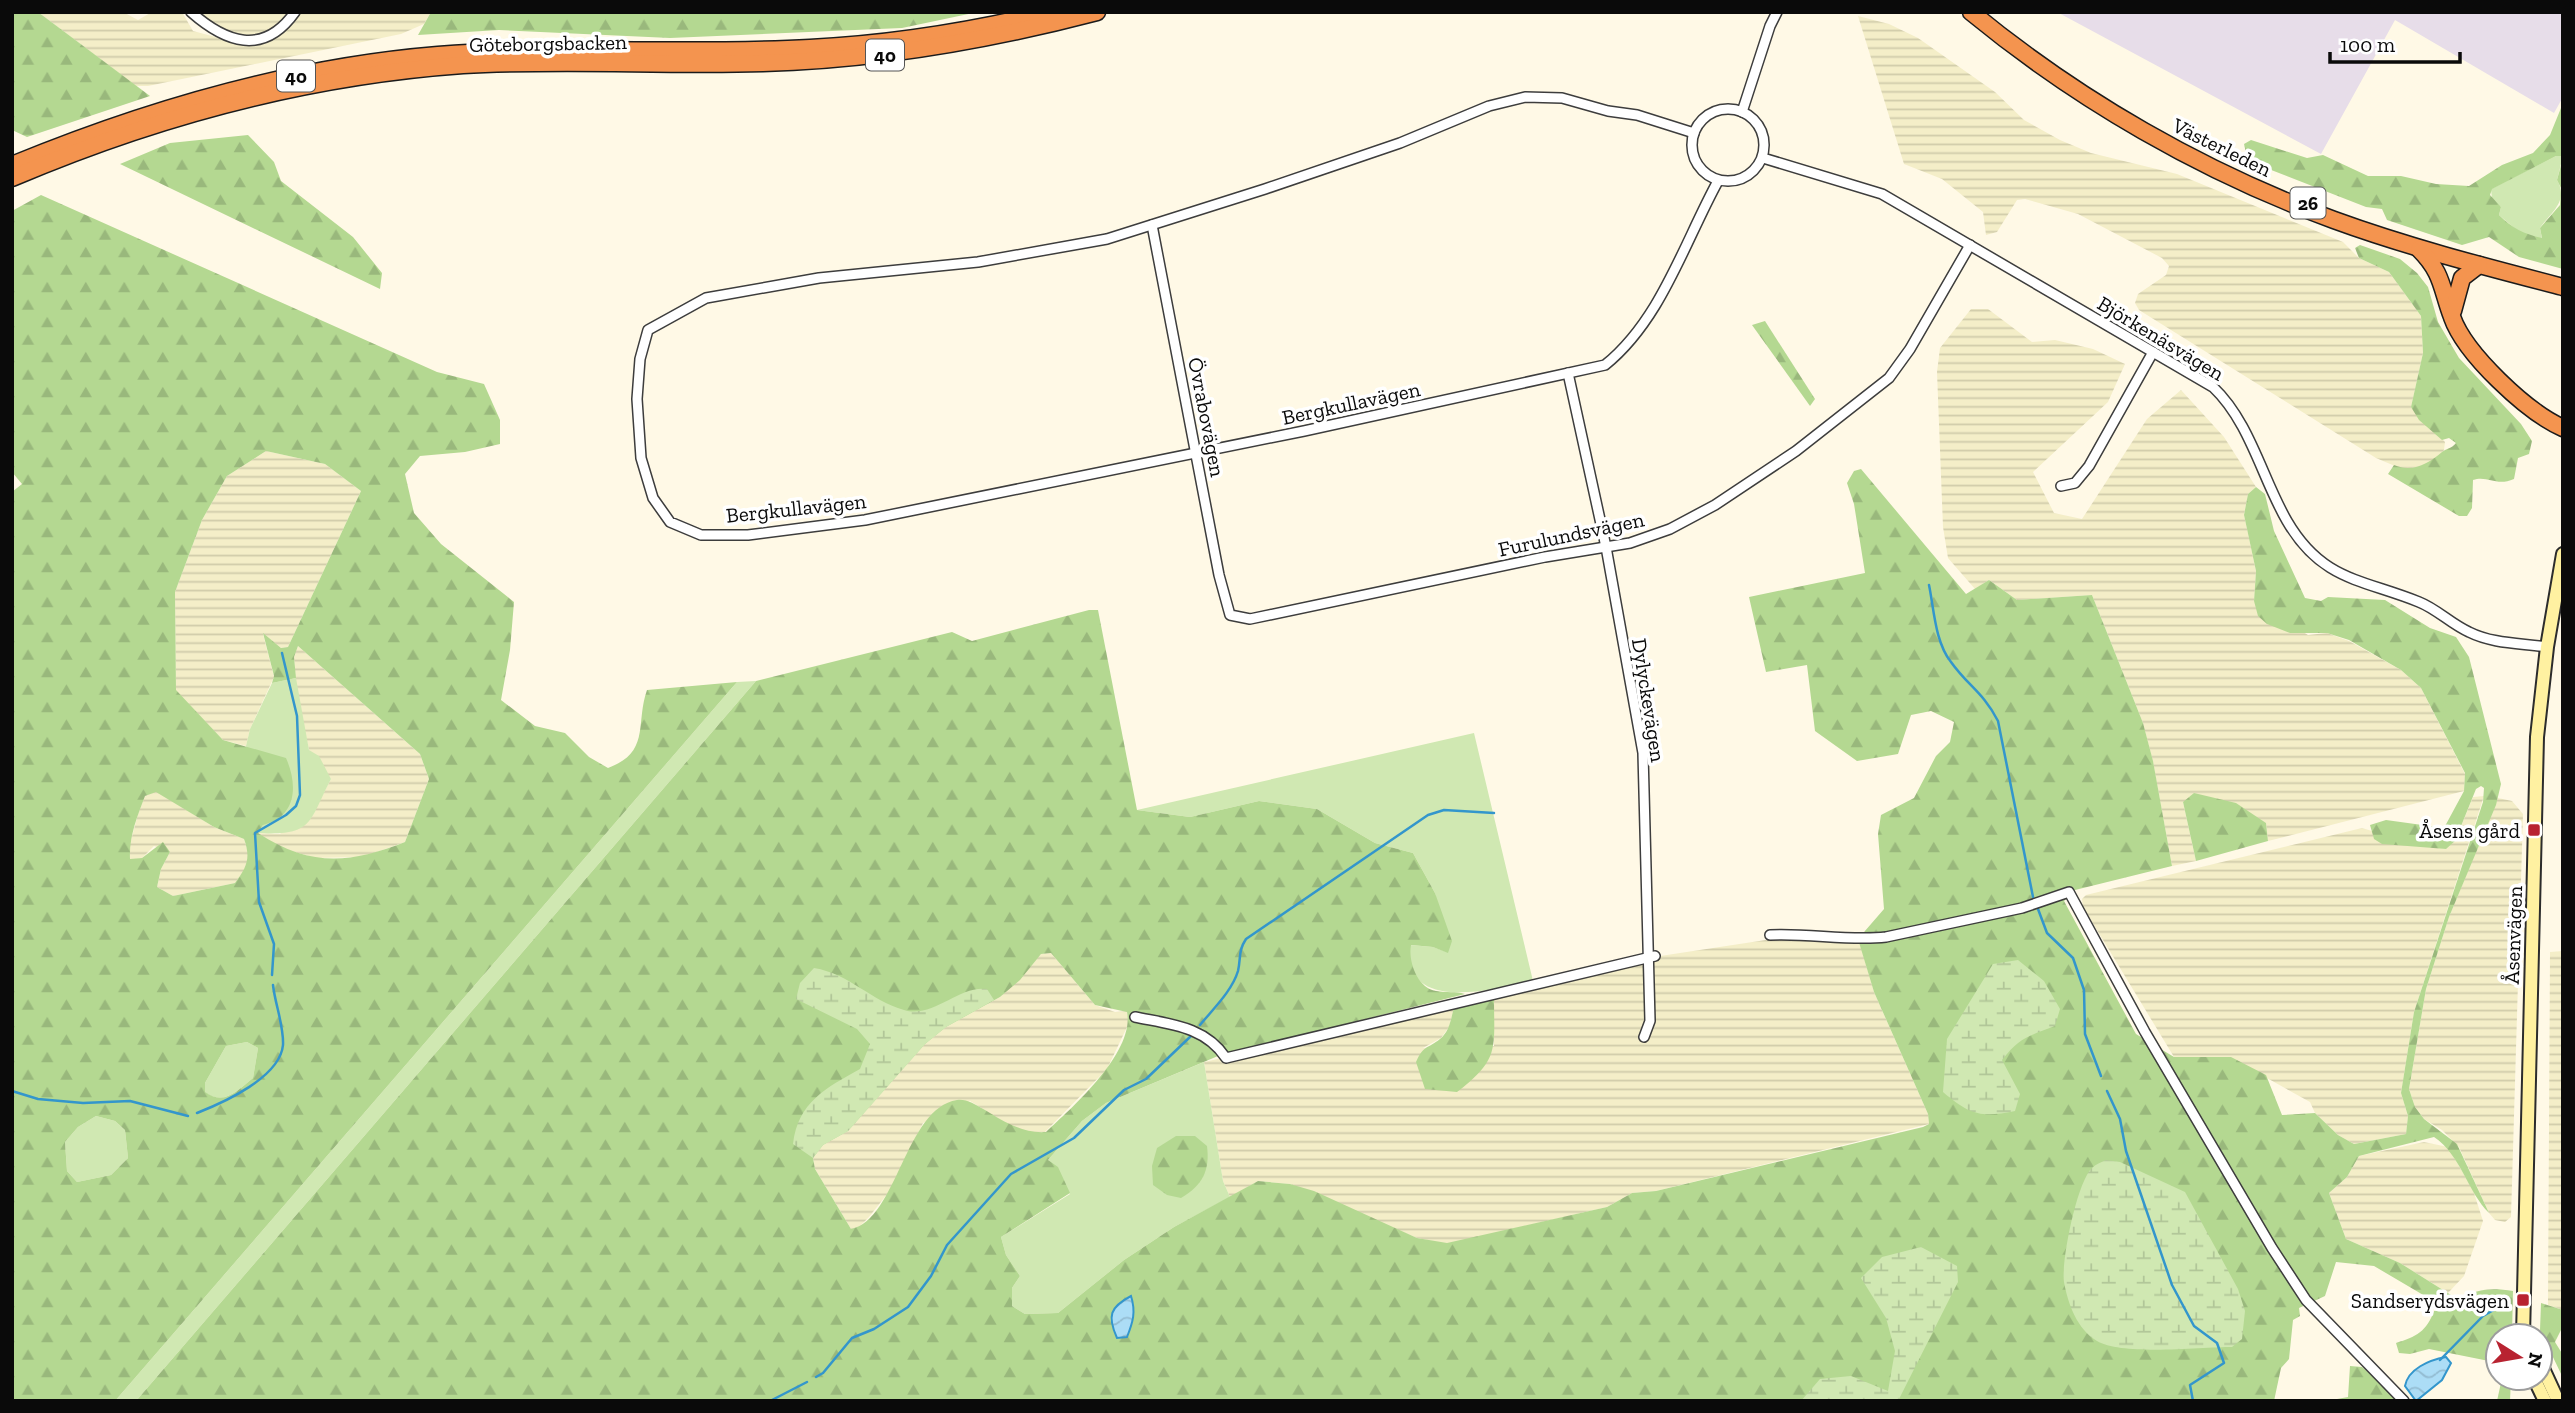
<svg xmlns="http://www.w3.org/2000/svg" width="2575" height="1413" font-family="'Zilla Slab',serif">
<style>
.industrial{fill:#e7dde9}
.farmland{fill:url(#farmland-rules)}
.grass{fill:#d0e8b2}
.forest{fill:url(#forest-firs);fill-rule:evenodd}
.wetland{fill:url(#wetland-marsh)}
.water{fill:url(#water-waves);stroke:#3396cc;stroke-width:2}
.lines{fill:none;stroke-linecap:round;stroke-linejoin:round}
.stream{stroke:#3396cc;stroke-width:2.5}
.street-casing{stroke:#3d3d3d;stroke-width:12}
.secondary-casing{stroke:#2c2c2c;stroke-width:16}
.highway-casing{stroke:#1b1b1b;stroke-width:19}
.street{stroke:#fff;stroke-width:9}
.secondary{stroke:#fff1a1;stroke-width:12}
.highway{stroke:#f4944f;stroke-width:16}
.poi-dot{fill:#b82331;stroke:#fff;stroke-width:2.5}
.labels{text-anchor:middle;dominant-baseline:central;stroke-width:7;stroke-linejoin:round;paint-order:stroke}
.shield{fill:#fff;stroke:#545454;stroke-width:2}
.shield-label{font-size:19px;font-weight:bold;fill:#0a0a0a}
.street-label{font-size:21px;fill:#0a0a0a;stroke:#fff}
.poi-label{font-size:21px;fill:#0a0a0a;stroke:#fff;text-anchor:end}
</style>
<defs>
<pattern id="farmland-rules" width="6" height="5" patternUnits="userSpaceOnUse" patternTransform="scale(1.75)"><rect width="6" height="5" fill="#f4eec8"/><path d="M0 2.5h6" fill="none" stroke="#d0cbaa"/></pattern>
<pattern id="forest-firs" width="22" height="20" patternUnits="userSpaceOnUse" patternTransform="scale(1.75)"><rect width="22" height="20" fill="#b4d891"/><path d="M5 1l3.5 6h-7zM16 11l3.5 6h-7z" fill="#99b87c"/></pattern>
<pattern id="wetland-marsh" width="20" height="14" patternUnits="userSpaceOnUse" patternTransform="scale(1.75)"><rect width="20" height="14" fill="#d0e8b2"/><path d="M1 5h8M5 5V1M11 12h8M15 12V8" fill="none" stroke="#b1c698"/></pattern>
<pattern id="water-waves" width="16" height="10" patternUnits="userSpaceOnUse" patternTransform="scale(1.75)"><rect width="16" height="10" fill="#acddf6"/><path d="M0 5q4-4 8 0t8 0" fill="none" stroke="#93bcd2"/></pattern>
</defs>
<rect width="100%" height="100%" fill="#fff9e6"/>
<!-- industrial -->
<path class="industrial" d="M 2057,12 L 2563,12 L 2563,97 L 2554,113 L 2395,20 L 2321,154 Z"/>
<!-- farmland -->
<g class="farmland">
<path d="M 38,12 L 123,12 L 138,20 L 152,12 L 182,12 L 193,31 L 242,44 L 258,42 L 298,12 L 431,12 L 424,24 L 401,34 L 148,86 L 136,86 Z"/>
<path d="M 195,12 L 291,12 L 276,28 L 251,37 L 235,37 Z"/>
<path d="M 1858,16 L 1889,24 L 1918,38 L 1995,92 L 2024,120 L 2060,140 L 2091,153 L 2177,174 L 2343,242 L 2359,258 L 2389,272 L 2421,316 L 2423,353 L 2411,407 L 2445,442 L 2444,450 L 2437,459 L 2421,467 L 2402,469 L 2376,458 L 2139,310 L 2135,303 L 2138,294 L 2166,275 L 2169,266 L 2162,258 L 2078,214 L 2025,199 L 2017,200 L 1997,232 L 1986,235 L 1983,212 L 1942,179 L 1904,164 Z"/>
<path d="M 1971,309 L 1988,309 L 2032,342 L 2055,340 L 2093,349 L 2125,364 L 2108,402 L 2033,472 L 2054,513 L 2082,519 L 2147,419 L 2181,390 L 2224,437 L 2256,487 L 2248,494 L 2244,515 L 2256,571 L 2254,601 L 2308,635 L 2327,633 L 2349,641 L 2401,670 L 2421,688 L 2465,774 L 2464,791 L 2268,841 L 2266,823 L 2183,802 L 2196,861 L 2172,866 L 2153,762 L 2143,723 L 2092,595 L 2017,600 L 1989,580 L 1975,589 L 1948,558 L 1943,527 L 1937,372 L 1940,348 Z"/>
<path d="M 266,451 L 325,464 L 361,491 L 288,647 L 281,648 L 263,634 L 274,677 L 250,729 L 246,746 L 223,740 L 176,691 L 175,592 L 202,520 L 227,476 Z"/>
<path d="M 298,646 L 420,754 L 429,779 L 405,842 L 363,857 L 316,858 L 283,849 L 257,833 L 280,834 L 323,794 L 331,779 L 309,750 L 297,697 L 294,657 Z"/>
<path d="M 156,791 L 214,827 L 244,839 L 249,854 L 247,867 L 235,883 L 173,896 L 157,887 L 161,869 L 170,852 L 154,846 L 142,858 L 130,860 L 130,844 L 138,814 L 145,796 Z"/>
<path d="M 2484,796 L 2414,1012 L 2401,1093 L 2408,1116 L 2406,1134 L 2354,1144 L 2338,1135 L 2315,1113 L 2310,1102 L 2231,1058 L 2174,1057 L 2083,907 L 2082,899 L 2086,895 L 2362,828 L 2372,831 L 2374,838 L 2445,849 L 2455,841 L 2473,797 Z"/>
<path d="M 2498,798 L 2512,801 L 2523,814 L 2511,1217 L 2505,1222 L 2495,1220 L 2489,1213 L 2459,1147 L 2442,1130 L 2424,1119 L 2415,1107 L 2409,1089 L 2426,989 L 2449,917 Z"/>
<path d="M 1779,938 L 1832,938 L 1860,944 L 1874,992 L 1928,1114 L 1929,1124 L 1656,1191 L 1632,1193 L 1607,1207 L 1447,1244 L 1417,1238 L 1290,1184 L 1258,1181 L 1230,1197 L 1223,1181 L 1204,1062 L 1454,1007 L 1449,1027 L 1441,1038 L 1423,1048 L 1494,1046 L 1494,998 L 1647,958 Z"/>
<path d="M 2563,951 L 2563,1310 L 2548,1305 L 2550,952 Z"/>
<path d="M 1051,953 L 1095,1005 L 1115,1012 L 1127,1011 L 1129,1023 L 1107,1069 L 1045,1132 L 1032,1133 L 1013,1128 L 970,1101 L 923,1123 L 892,1188 L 869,1217 L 858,1228 L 851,1229 L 815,1169 L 813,1158 L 823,1145 L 848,1131 L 925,1044 L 946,1027 L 1000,997 L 1041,954 Z"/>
<path d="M 2424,1142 L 2448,1147 L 2473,1190 L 2483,1221 L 2464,1276 L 2448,1293 L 2400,1263 L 2346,1239 L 2329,1193 L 2347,1177 L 2359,1156 Z"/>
</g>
<!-- grass -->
<g class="grass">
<path d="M 2556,156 L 2563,156 L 2557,180 C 2569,201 2552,211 2540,228 L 2542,239 L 2519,232 L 2499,215 L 2501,207 L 2492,199 L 2491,189 Z"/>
<path d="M 296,678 L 309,750 L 319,756 L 331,779 C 308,823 314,836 257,833 L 263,825 L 246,746 L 250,729 L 272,683 Z"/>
<path d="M 756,681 L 136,1401 L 115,1401 L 737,682 Z"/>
<path d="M 1474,733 L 1533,981 C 1494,989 1402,1015 1410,945 L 1433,947 L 1447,952 L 1435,893 L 1413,853 L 1375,843 L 1317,809 L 1259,801 L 1190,817 L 1137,810 Z"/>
<path d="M 247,1042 L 258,1048 L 253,1078 C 237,1091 224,1106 204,1092 L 205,1083 L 226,1046 Z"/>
<path d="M 1204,1062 L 1223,1181 L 1230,1197 L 1174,1227 L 1124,1260 L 1058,1313 L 1025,1314 L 1012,1306 L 1012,1288 L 1020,1276 L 1006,1255 L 1001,1237 L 1070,1194 L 1048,1160 L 1082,1121 L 1106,1103 Z"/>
<path d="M 96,1116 L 115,1121 L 125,1130 L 128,1158 L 111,1175 L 77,1182 L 67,1171 L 65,1142 L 78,1127 Z"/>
</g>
<!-- forest -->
<g class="forest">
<path d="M 12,12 L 38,12 L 150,96 L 27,137 L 12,130 Z"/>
<path d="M 431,12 L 978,12 L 902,28 L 670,38 L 499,30 L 418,35 Z"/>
<path d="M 2561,108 L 2563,156 L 2556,156 L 2492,189 L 2490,195 L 2501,207 L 2499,215 C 2512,228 2524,234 2542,238 L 2540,228 L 2560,205 L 2561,188 L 2557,180 L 2563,158 L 2563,269 L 2519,257 L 2489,237 L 2462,245 L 2387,220 L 2382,209 L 2366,207 L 2248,161 L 2244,144 L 2251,140 L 2307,158 L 2323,155 L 2368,176 L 2401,176 L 2436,184 L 2469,186 L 2502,165 L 2533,153 L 2550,135 Z"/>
<path d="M 248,135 L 274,162 L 281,181 L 353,237 L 382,273 L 380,289 L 120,164 L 170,143 Z"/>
<path d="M 41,195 L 437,372 L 484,384 L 500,420 L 500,444 L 465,452 L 420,456 L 405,474 L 414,513 L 441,544 L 514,602 L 510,650 L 501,700 L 535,726 L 565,733 L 589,757 L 608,768 C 651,752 635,724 647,690 L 737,682 L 115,1401 L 12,1401 L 12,492 L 22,484 L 12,472 L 12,211 ZM 266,451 L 325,464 L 361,491 L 288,647 L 281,648 L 263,633 L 274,676 L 272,683 L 296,678 L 294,657 L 298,646 L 420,754 L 429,779 L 405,842 C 349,864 310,867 258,833 L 263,825 C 297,817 298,785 286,758 L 223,740 L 176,690 L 175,592 L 202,520 L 227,476 ZM 156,792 L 214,827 L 244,839 C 251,858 247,867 235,883 L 173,896 L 157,887 L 161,869 L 170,852 L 163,842 L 142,858 L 130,859 C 129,837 137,817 145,796 ZM 247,1042 L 258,1048 L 253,1078 C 237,1091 224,1106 205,1092 L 205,1083 L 226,1046 ZM 96,1116 L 115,1121 L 125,1130 L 128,1158 L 111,1175 L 77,1182 L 67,1171 L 65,1142 L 78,1127 Z"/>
<path d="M 2360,245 L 2400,259 L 2417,273 L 2428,287 L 2438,322 L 2459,358 L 2521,424 L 2532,441 L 2529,454 L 2518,458 L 2514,479 C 2496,487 2488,475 2473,480 L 2472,508 L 2467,516 L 2459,516 L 2388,474 L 2394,465 C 2412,473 2428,464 2442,452 C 2447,448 2451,449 2456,443 L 2449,438 L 2442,440 L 2419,420 L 2411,407 L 2423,353 L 2421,316 L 2389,272 L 2359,258 L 2355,248 Z"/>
<path d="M 1765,321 L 1815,399 L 1810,406 L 1752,325 Z"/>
<path d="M 1861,469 L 1966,594 L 1989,580 L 2017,600 L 2092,595 L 2143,723 L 2153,761 L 2172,866 L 2075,890 L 2064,901 L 2136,1034 L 2174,1057 L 2231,1057 L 2266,1075 L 2282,1115 L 2315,1113 L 2338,1135 L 2354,1144 L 2406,1134 L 2408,1116 L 2401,1093 L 2414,1012 L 2483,802 L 2484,788 L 2481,786 L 2476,789 L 2455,841 L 2446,849 L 2382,844 L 2374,839 L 2370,825 L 2386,820 L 2444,828 L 2464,791 L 2465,773 L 2421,688 L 2401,670 L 2349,640 L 2327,633 L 2290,633 L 2267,624 L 2258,616 L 2254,601 L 2256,571 L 2244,515 L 2248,494 L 2256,487 L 2265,494 L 2274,531 L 2305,598 L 2321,601 L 2328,597 L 2385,600 L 2430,628 L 2456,637 L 2469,657 L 2501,784 L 2496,805 L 2449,917 L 2426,989 L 2409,1089 L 2415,1107 L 2424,1119 L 2457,1144 L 2489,1213 C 2467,1191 2461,1155 2434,1137 L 2359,1156 L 2347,1177 L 2329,1193 L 2346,1239 L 2400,1263 L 2459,1300 C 2478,1288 2492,1288 2513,1291 L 2512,1336 L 2498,1336 L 2498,1368 L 2494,1362 L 2429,1349 L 2410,1354 L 2399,1353 L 2396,1343 C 2416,1337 2427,1331 2434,1311 L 2447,1309 L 2374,1266 L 2336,1262 L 2325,1296 L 2299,1308 L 2300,1316 L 2293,1320 L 2289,1359 L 2281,1368 L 2274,1401 L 136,1401 L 756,681 L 952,632 L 972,641 L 1089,610 L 1098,610 L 1137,810 L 1190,817 L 1259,801 L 1317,809 L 1375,843 L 1413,853 L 1435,893 L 1452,941 L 1448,953 L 1433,947 L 1411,945 C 1408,961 1417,988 1436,991 C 1447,993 1455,991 1465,994 L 1218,1056 L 1106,1103 L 1082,1121 L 1048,1160 L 1058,1167 L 1070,1193 L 1001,1237 L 1006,1255 L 1020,1276 L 1012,1288 L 1012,1306 L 1025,1314 L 1058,1313 L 1124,1260 L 1174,1227 L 1258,1181 L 1290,1184 L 1314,1191 L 1417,1238 L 1447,1243 L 1607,1207 L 1632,1193 L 1656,1191 L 1923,1127 L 1929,1124 L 1928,1114 L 1874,992 L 1858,939 L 1884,909 L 1878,834 L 1881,815 L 1914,798 L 1936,756 L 1950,742 L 1954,722 L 1931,711 L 1911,715 L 1898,754 L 1857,761 L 1815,731 L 1807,665 L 1766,672 L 1749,597 L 1865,573 L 1854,504 L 1847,483 L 1854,471 ZM 1051,953 L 1095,1005 L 1127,1012 C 1135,1052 1073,1107 1046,1132 C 1007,1135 977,1096 957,1100 C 905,1108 897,1220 851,1229 L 815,1169 L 813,1158 L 823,1145 L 848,1131 L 925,1044 L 946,1027 L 1000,997 L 1020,980 L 1041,954 Z"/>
<path d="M 2194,793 L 2236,803 L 2266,823 L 2268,841 L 2196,861 L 2183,802 Z"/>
<path d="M 1494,998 C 1494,1049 1500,1059 1457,1092 L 1425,1089 L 1416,1062 C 1424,1044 1428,1049 1440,1039 C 1450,1031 1451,1018 1454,1007 Z"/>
<path d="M 1176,1136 L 1195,1136 L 1207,1146 C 1210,1170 1203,1185 1181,1198 L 1167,1195 L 1153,1185 L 1152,1166 L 1157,1148 Z"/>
<path d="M 2541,1303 L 2563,1310 L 2563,1326 L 2555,1342 L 2563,1355 L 2563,1378 L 2540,1330 Z"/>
<path d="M 2350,1366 L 2362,1367 L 2402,1401 L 2326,1401 L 2348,1397 Z"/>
<path d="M 2502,1378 L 2511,1378 L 2510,1401 L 2497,1401 Z"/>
</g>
<!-- wetland -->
<g class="wetland">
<path d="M 2018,960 L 2044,981 L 2060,1009 L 2055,1026 C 2029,1036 2020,1037 2002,1060 L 2020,1094 L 2015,1111 C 1981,1118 1970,1115 1943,1092 L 1947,1039 L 1993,964 Z"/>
<path d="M 814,968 C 850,974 871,1001 904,1010 C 933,1019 959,985 987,989 L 994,1000 L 946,1027 L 925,1044 L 848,1131 L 823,1145 L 813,1158 L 793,1144 C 798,1102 826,1088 860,1069 L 870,1044 L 857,1029 L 796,999 L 800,983 Z"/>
<path d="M 2106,1160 L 2120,1162 L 2185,1192 L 2238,1289 L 2245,1311 L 2242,1339 L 2232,1347 C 2201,1347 2122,1356 2097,1341 C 2077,1329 2068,1304 2064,1282 C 2061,1261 2077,1182 2092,1168 C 2096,1164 2102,1162 2106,1160 Z"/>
<path d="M 1921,1247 L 1957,1266 L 1958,1282 L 1898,1401 L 1801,1401 L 1820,1379 L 1851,1376 L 1888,1391 L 1895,1351 L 1886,1318 L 1861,1278 L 1882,1257 Z"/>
</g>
<!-- water -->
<g class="water">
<path d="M 1131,1296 C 1136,1312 1133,1322 1127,1337 L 1117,1338 C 1107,1316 1110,1307 1131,1296 Z"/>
<path d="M 2446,1357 L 2451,1363 L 2442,1380 L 2416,1401 L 2405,1386 C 2408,1369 2429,1360 2446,1357 Z"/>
</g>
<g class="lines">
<!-- stream -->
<g class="stream">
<path d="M 1929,585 C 1934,609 1935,642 1951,662 C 1968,686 1983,692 1998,721 L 2033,897"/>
<path d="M 2038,909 L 2047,933 L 2073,958 L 2084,990 L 2085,1034 L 2101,1076"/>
<path d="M 272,975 L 274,944 L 259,902 L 255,833 L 286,815 L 296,806 L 300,795 L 297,716 L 282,653"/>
<path d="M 1200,1025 C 1213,1009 1232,991 1238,971 C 1241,958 1238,951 1246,939 L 1428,815 L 1444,810 L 1494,813"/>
<path d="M 12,1091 L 38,1099 L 83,1103 L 130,1101 L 188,1116"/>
<path d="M 2107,1091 L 2120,1119 L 2126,1151 L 2172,1285 L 2194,1326 L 2217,1343 L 2224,1363 L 2190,1385 L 2193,1401"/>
<path d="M 197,1113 C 225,1102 280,1077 283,1045 C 284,1026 275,1004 273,985"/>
<path d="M 2440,1360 L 2483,1316 L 2506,1303"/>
<path d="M 816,1377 L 823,1373 L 852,1338 L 874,1329 L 908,1307 L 931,1276 L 947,1245 L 1011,1174 L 1074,1138 L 1124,1090 L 1146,1079 L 1191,1036"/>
<path d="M 770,1401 L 807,1382"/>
</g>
<!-- street casing -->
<g class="street-casing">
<g id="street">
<path d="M 191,12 C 225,42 263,57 295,12"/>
<circle cx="1728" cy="145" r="36"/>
<path d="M 1742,112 L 1770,26 L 1777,12"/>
<path d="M 1694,133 L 1637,115 L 1608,111 L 1562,98 L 1525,97 L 1489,106 L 1400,143 L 1265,189 L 1107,239 L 978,262 L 819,278 L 706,298 L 648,330 L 640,359 L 637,399 L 641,458 L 653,498 L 670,522 L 701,535 L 748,535 L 865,520 L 1304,431 L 1605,365 C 1661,320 1684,243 1718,181"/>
<path d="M 1763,158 L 1882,194 L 2213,387 C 2250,422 2262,478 2287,521 C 2322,581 2362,579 2419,602 C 2437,609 2451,624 2469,632 C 2493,644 2521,643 2547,647"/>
<path d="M 1152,225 L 1219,575 L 1230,615 L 1250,619 L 1545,557 L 1630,543 L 1670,529 L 1715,505 L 1796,451 L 1889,378 L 1910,349 L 1970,245"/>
<path d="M 1568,373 L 1606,547 L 1643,753 L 1650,1021 L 1644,1037"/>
<path d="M 2061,486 L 2075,483 L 2089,466 L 2153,352"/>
<path d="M 1770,935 C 1809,933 1848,941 1886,937 L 2022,908 L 2069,892 L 2145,1032 L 2272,1248 L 2306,1300 L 2404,1401"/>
<path d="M 1135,1017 C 1169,1024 1205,1026 1226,1058 L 1655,956"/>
</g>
</g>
<!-- secondary casing -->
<g class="secondary-casing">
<g id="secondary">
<path d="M 2523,1336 L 2537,737 L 2547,647 L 2563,554"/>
<path d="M 2540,1362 L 2558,1401"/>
<path d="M 2534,1378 L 2545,1401"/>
</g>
</g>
<!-- highway casing -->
<g class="highway-casing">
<g id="highway">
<path d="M 1971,12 C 2078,100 2203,172 2334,220 C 2408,247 2486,267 2563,287"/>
<path d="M 12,165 C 148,109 291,67 438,55 C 562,45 686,55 810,48 C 891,44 972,31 1051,12"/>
<path d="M 12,178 C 155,117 308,76 463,65 C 562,59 663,66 763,63 C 877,60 986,41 1097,12"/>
<path d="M 2419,249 C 2443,273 2441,288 2452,317 C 2465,354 2527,412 2563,428"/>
<path d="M 2453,311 L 2462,278 L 2479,265"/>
</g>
</g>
<!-- street -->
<use href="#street" class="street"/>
<!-- secondary -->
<use href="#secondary" class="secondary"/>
<!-- highway -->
<use href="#highway" class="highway"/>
</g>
<!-- markers -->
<g class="poi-dot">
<rect x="2527" y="823" width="14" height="14" rx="3.5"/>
<rect x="2516" y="1293" width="14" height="14" rx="3.5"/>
</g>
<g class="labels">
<!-- shield labels -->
<g class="shield">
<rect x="866" y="39.5" width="38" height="31" rx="5"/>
<rect x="277" y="60.5" width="38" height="31" rx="5"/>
<rect x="2290.5" y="187.5" width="35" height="31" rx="5"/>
</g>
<g class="shield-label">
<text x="885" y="55">40</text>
<text x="296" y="76">40</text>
<text x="2308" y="203">26</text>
</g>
<!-- street labels -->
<g class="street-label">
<text transform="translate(548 43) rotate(-1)">Göteborgsbacken</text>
<text transform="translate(2222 147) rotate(26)">Västerleden</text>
<text transform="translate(2161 338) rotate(31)">Björkenäsvägen</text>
<text transform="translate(1351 403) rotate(-12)">Bergkullavägen</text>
<text transform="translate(1207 417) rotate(79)">Övrabovägen</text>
<text transform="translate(796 508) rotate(-6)">Bergkullavägen</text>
<text transform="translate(1571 534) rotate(-12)">Furulundsvägen</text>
<text transform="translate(1649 700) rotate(81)">Dylyckevägen</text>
<text transform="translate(2513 935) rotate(-88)">Åsenvägen</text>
</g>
<!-- poi labels -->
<g class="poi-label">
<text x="2520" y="830">Åsens gård</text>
<text x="2509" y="1300">Sandserydsvägen</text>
</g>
</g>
<!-- border -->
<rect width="2575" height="1413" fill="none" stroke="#0a0a0a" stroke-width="28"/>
<!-- north arrow -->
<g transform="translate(2519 1357) rotate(101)"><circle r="33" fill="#ffffff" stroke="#9d9d9d" stroke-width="2"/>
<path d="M0-5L12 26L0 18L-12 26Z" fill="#b82331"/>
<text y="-10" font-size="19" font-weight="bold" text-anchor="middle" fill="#0a0a0a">N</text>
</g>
<!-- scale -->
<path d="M2330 52v10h130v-10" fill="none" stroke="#0a0a0a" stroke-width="3.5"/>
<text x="2340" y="52" font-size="21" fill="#0a0a0a" stroke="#ffffff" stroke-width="5" paint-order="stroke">100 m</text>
</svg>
